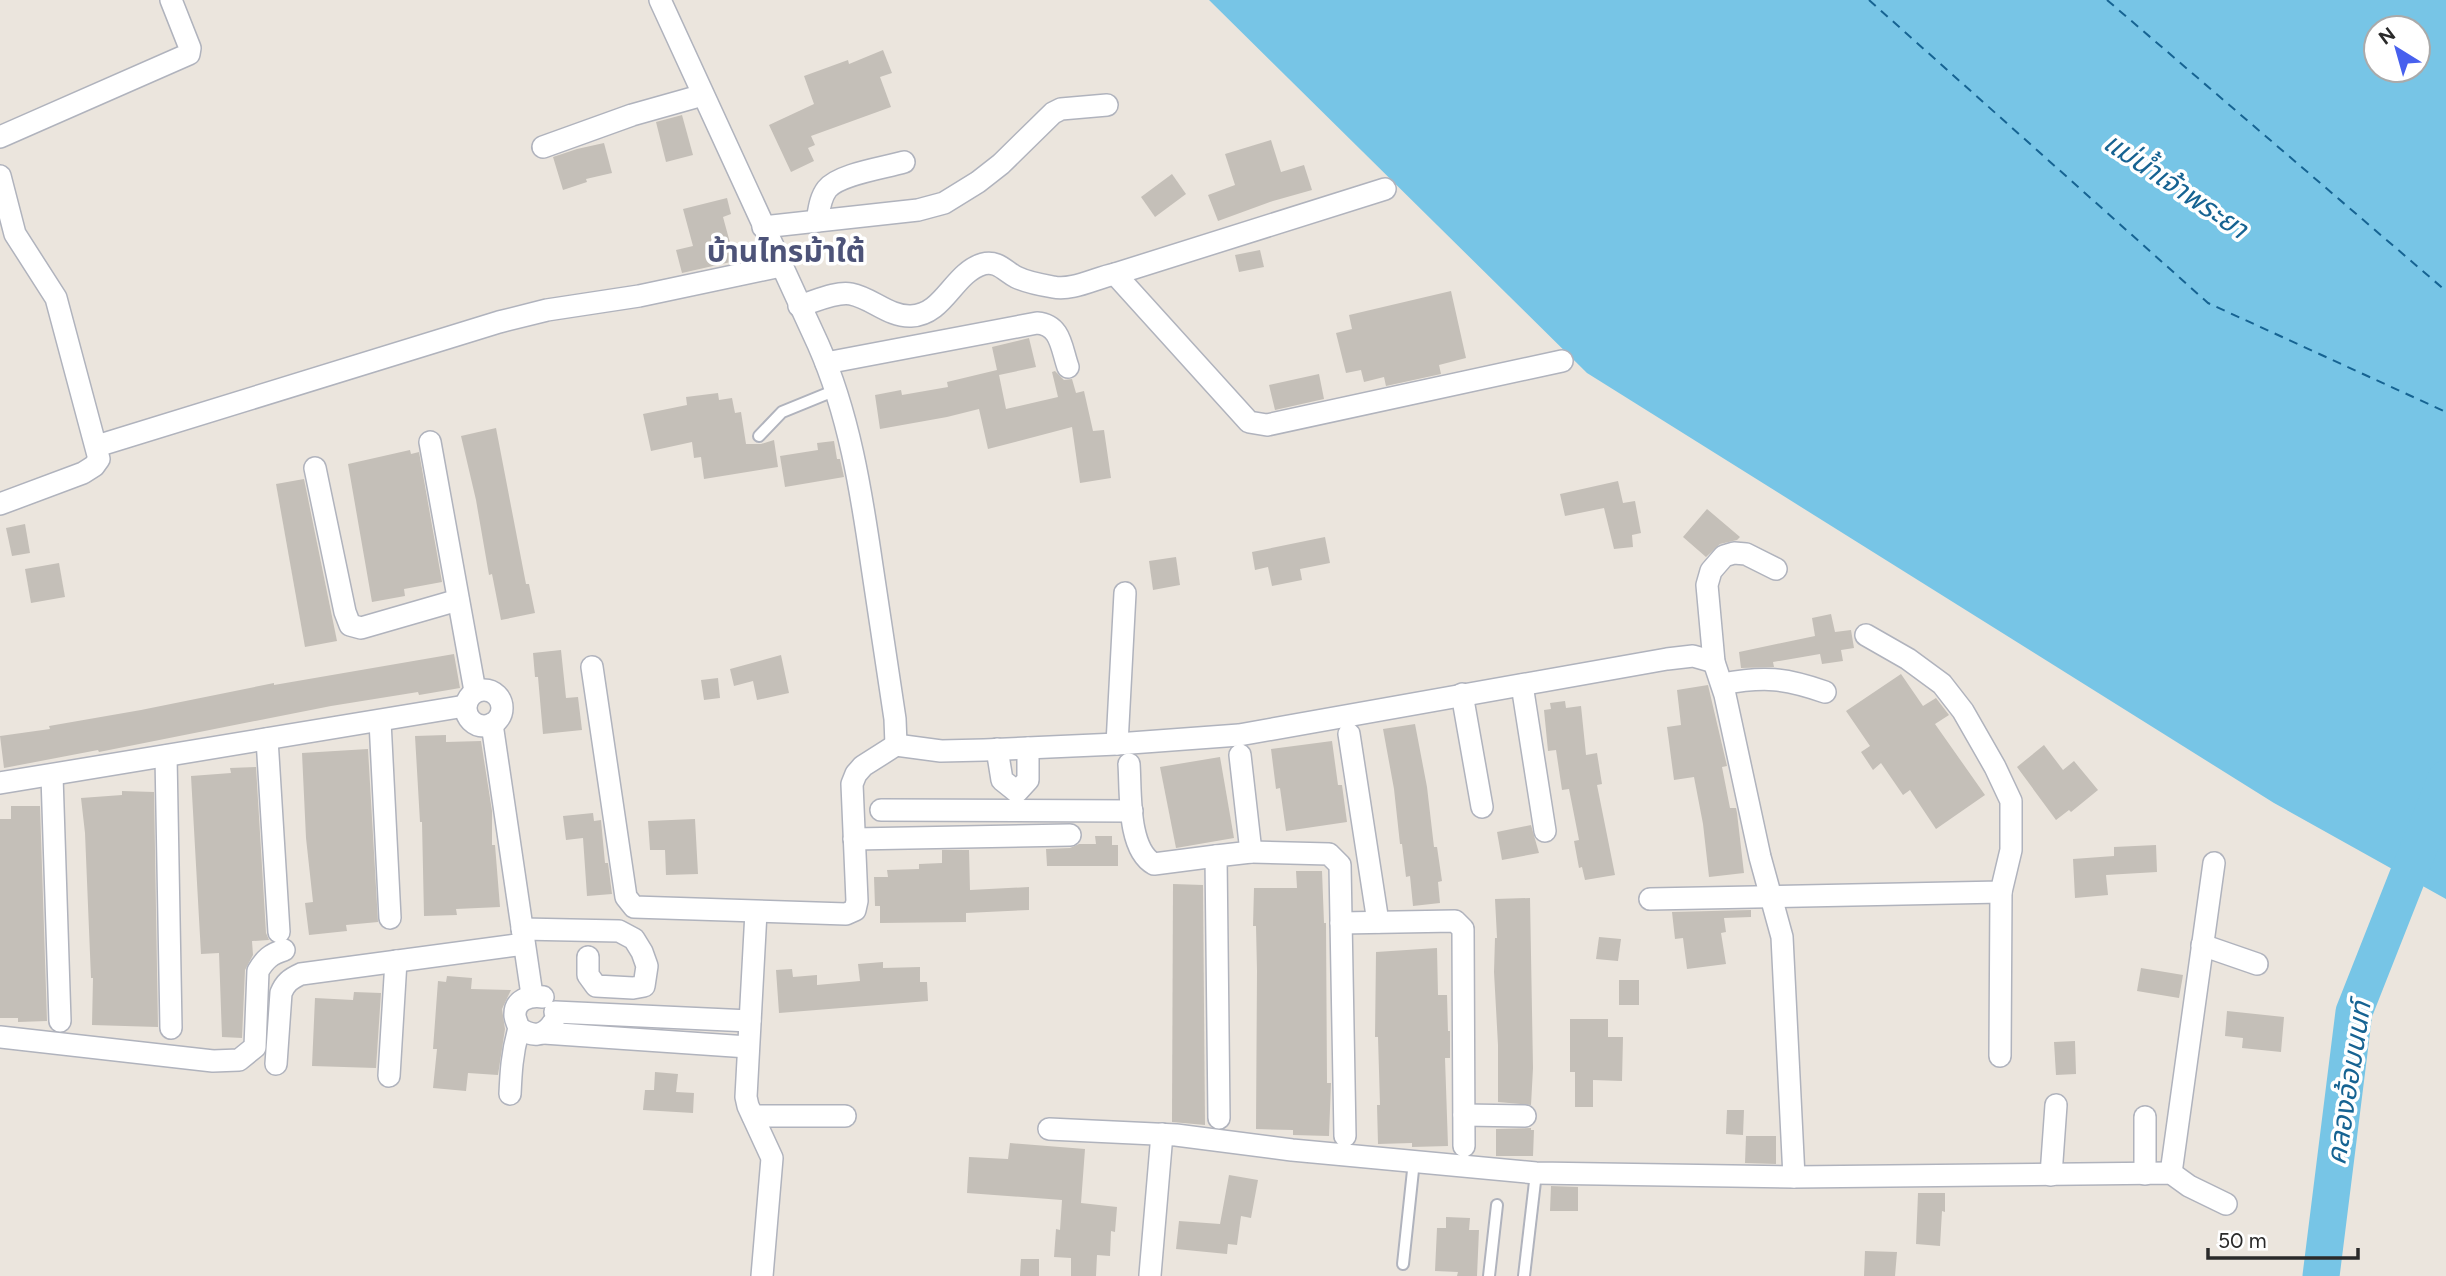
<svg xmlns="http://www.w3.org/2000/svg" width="2446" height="1276" font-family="Figtree,'Noto Sans Thai',sans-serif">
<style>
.water{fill:#77c5e6;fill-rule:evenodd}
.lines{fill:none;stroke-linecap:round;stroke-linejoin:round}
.river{stroke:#77c5e6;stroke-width:37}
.ferry{stroke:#166392;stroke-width:2;stroke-dasharray:9 7;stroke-linecap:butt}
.building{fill:#c4bfb8}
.lane-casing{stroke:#b0b3bd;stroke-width:14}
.street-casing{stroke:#b0b3bd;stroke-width:24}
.lane{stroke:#fff;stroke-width:10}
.street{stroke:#fff;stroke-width:21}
.labels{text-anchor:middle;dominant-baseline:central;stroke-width:7;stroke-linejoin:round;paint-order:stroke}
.water-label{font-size:28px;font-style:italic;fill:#166392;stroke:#fff}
.quarter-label{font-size:30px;font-weight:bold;fill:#4d5378;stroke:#fff}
</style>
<rect width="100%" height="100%" fill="#ebe5dd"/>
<!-- water -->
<path class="water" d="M 1209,0 L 2446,0 L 2446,899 L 2274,803 L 1587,373 ZM 2376,28 L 2418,28 L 2418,70 L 2376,70 Z"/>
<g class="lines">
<!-- river -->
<path class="river" d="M 2321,1276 L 2354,1012 L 2446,779"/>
<!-- ferry -->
<g class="ferry">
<path d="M 1869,0 L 2208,303 L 2446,412"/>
<path d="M 2107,0 L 2446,291"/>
</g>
</g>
<!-- building -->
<g class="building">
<path d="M 883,50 L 892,73 L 880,77 L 891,107 L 811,136 L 815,145 L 808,148 L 814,161 L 791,172 L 769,125 L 814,104 L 804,76 L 848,60 L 849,64 Z"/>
<path d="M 682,115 L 693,155 L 666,162 L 656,122 Z"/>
<path d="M 1271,140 L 1281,172 L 1304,165 L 1312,190 L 1273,201 L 1218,221 L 1208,195 L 1235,185 L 1225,154 Z"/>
<path d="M 604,143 L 612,173 L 586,179 L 587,182 L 563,190 L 553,157 L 577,149 Z"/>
<path d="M 1172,174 L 1186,194 L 1155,217 L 1141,197 Z"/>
<path d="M 727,198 L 731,214 L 723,217 L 735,261 L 682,273 L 676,250 L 693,246 L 683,209 Z"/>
<path d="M 1260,250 L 1264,267 L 1239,272 L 1235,255 Z"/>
<path d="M 1451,291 L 1466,358 L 1439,365 L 1441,374 L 1386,386 L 1384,377 L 1364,382 L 1361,370 L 1346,373 L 1336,333 L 1352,329 L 1349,315 Z"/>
<path d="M 1029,338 L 1036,367 L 999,375 L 1006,409 L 1058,397 L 1052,372 L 1055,371 L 1064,380 L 1072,379 L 1076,393 L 1084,391 L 1093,431 L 1104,430 L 1111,478 L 1080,483 L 1072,427 L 988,449 L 979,409 L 947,417 L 880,429 L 875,395 L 901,390 L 902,395 L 948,387 L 947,382 L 997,370 L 992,347 Z"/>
<path d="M 1319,374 L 1324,399 L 1275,410 L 1269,385 Z"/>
<path d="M 718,393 L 719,400 L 732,398 L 735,413 L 741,412 L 746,444 L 761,444 L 774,440 L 778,467 L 704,479 L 701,457 L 694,458 L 692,442 L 651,451 L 643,414 L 687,405 L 686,397 Z"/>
<path d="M 496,428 L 526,584 L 529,584 L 535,613 L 501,620 L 492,574 L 489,575 L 476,500 L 461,436 Z"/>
<path d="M 834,441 L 837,459 L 840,459 L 844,477 L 785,487 L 780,456 L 818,450 L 817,443 Z"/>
<path d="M 410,450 L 411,454 L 419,452 L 442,582 L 404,589 L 405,596 L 372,602 L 348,464 Z"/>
<path d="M 304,479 L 337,641 L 305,647 L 276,484 Z"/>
<path d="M 1618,481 L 1623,503 L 1635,501 L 1641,533 L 1632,535 L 1633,547 L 1614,549 L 1604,508 L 1565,516 L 1560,494 Z"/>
<path d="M 1707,509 L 1740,537 L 1737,540 L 1720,544 L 1706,557 L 1683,537 Z"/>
<path d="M 25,524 L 30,553 L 12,556 L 6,528 Z"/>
<path d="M 1325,537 L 1330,563 L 1300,569 L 1302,580 L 1272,586 L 1268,567 L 1255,570 L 1252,552 Z"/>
<path d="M 1176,557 L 1180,585 L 1153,590 L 1149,561 Z"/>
<path d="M 59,563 L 65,597 L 31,603 L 25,569 Z"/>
<path d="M 1831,614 L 1835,632 L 1851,630 L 1854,648 L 1841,650 L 1843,661 L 1822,664 L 1820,654 L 1773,662 L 1774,667 L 1741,668 L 1739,652 L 1815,636 L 1812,618 Z"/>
<path d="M 561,650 L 566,698 L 578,697 L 582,730 L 543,734 L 538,677 L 535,677 L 533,653 Z"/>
<path d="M 454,654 L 460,688 L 419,695 L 418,692 L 331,706 L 99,752 L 98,750 L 4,768 L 0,736 L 50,729 L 49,726 L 141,710 L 274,683 L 274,685 Z"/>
<path d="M 781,655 L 789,693 L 757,700 L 753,681 L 734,686 L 730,669 Z"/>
<path d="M 1901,674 L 1923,706 L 1936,698 L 1949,715 L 1935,724 L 1985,795 L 1936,829 L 1910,790 L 1903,795 L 1881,763 L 1873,770 L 1861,752 L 1870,746 L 1846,711 Z"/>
<path d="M 718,678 L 720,698 L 704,700 L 701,680 Z"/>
<path d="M 1708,685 L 1727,766 L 1722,767 L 1730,808 L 1736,808 L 1737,813 L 1744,873 L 1709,877 L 1703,824 L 1694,777 L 1674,780 L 1667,727 L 1681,725 L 1677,690 Z"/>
<path d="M 1565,701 L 1566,708 L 1581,706 L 1586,755 L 1597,753 L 1602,784 L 1597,785 L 1615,875 L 1585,880 L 1582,867 L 1579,868 L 1574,841 L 1579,840 L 1569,789 L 1562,790 L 1556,750 L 1548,751 L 1544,710 L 1551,709 L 1550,703 Z"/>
<path d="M 1415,724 L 1427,787 L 1434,847 L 1437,847 L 1442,881 L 1438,882 L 1440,903 L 1413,906 L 1410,876 L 1406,877 L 1402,844 L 1400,844 L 1394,789 L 1383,729 Z"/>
<path d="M 446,735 L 446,742 L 481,741 L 492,811 L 492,845 L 495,845 L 500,907 L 456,909 L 457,915 L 424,916 L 422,822 L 420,822 L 415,736 Z"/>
<path d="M 1332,741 L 1338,785 L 1342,785 L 1347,822 L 1286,831 L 1280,788 L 1276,789 L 1271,749 Z"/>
<path d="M 2044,745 L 2063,770 L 2074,761 L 2098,790 L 2071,812 L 2069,810 L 2056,820 L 2017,767 Z"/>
<path d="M 368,749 L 378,922 L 346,925 L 347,931 L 309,935 L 305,903 L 313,902 L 306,838 L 302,753 Z"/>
<path d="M 1220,757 L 1234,838 L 1176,848 L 1160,767 Z"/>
<path d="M 256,767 L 266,933 L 269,940 L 252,941 L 253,955 L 245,970 L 242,1038 L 222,1037 L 219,953 L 201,954 L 191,776 L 231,773 L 230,768 Z"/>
<path d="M 122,791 L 154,792 L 158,1027 L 92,1025 L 93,978 L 91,978 L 85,833 L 81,798 L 122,795 Z"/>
<path d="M 11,806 L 40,806 L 47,1021 L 18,1022 L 18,1018 L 0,1018 L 0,819 L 11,819 Z"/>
<path d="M 593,813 L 594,821 L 601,820 L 605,863 L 608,863 L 612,894 L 587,896 L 583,838 L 566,840 L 563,816 Z"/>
<path d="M 695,819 L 698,874 L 666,875 L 665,850 L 650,850 L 648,821 Z"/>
<path d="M 1531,825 L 1539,853 L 1502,860 L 1497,832 Z"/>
<path d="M 1095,836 L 1112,836 L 1112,845 L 1118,845 L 1118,866 L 1047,866 L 1046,849 L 1070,848 L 1079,844 L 1096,844 Z"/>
<path d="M 2156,845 L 2157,872 L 2106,875 L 2108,895 L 2075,898 L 2073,859 L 2114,856 L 2114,847 Z"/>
<path d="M 942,850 L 969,850 L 970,890 L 1029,887 L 1029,910 L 966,913 L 966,922 L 880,923 L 880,906 L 875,906 L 874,877 L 888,877 L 887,870 L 919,869 L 919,864 L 942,863 Z"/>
<path d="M 1296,871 L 1322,871 L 1324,923 L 1326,923 L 1327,1083 L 1331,1083 L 1329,1136 L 1293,1135 L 1293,1130 L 1256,1129 L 1257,971 L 1256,926 L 1253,926 L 1254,888 L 1297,888 Z"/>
<path d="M 1173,884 L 1203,885 L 1205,1125 L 1172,1122 Z"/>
<path d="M 1530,898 L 1533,1068 L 1531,1105 L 1498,1102 L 1498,1045 L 1494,972 L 1495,938 L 1497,938 L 1495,899 Z"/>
<path d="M 1751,910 L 1751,917 L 1724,918 L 1726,932 L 1721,933 L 1726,964 L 1687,969 L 1683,938 L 1675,939 L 1672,912 Z"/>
<path d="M 1599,937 L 1621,939 L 1618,961 L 1596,959 Z"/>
<path d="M 1437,948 L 1438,995 L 1447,995 L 1448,1031 L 1450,1031 L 1450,1058 L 1445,1058 L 1448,1146 L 1412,1147 L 1412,1143 L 1378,1144 L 1377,1105 L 1380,1105 L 1378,1037 L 1375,1037 L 1376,952 Z"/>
<path d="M 883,962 L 883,968 L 920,967 L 920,982 L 927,982 L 928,1001 L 779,1013 L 776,970 L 792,969 L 793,977 L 817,975 L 817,985 L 860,981 L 858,964 Z"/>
<path d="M 2141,968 L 2183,975 L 2179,998 L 2137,991 Z"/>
<path d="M 447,976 L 472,978 L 471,989 L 511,990 L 502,1009 L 505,1029 L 498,1075 L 468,1073 L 466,1091 L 433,1088 L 437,1049 L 433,1049 L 438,981 L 446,982 Z"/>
<rect x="1619" y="980" width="20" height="25"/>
<path d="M 354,992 L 381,993 L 376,1068 L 312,1066 L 315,998 L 353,1000 Z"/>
<path d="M 2227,1011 L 2284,1017 L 2281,1052 L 2242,1048 L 2243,1038 L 2225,1036 Z"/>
<path d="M 1570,1019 L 1608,1019 L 1608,1037 L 1623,1037 L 1622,1081 L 1593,1080 L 1593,1107 L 1575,1107 L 1575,1072 L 1570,1072 Z"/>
<path d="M 2075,1041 L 2076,1074 L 2056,1075 L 2054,1042 Z"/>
<path d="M 655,1072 L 678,1074 L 676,1092 L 694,1093 L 693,1113 L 643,1110 L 645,1090 L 654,1090 Z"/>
<path d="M 1727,1110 L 1744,1110 L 1743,1135 L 1726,1134 Z"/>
<path d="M 1531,1128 L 1531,1130 L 1534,1130 L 1533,1156 L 1496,1156 L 1496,1129 Z"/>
<path d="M 1746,1136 L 1776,1136 L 1776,1164 L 1745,1163 Z"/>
<path d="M 1010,1143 L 1085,1149 L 1081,1203 L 1117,1207 L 1115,1232 L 1111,1231 L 1110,1256 L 1097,1255 L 1096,1276 L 1071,1276 L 1071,1258 L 1054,1257 L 1056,1229 L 1060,1230 L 1062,1200 L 967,1193 L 969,1157 L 1008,1159 Z"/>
<path d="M 1229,1175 L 1258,1180 L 1251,1218 L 1241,1216 L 1237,1245 L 1228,1244 L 1227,1254 L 1176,1249 L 1179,1221 L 1220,1224 Z"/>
<path d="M 1551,1186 L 1578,1187 L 1578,1211 L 1550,1211 Z"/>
<path d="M 1918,1193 L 1945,1193 L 1945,1212 L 1942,1211 L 1940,1246 L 1916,1244 Z"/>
<path d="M 1446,1217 L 1470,1218 L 1469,1230 L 1479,1230 L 1477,1276 L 1457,1276 L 1458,1272 L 1435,1271 L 1437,1228 L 1446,1228 Z"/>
<path d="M 1865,1251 L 1897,1252 L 1895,1276 L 1864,1276 Z"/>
<path d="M 1021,1259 L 1039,1259 L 1039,1276 L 1020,1276 Z"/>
</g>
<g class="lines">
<!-- lane casing -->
<g class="lane-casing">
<g id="lane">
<path d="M 759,436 L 782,412 L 836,390"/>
<path d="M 1403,1264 L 1414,1161"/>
<path d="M 1489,1276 L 1497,1205"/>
<path d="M 1524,1276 L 1536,1173"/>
</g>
</g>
<!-- street casing -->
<g class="street-casing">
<g id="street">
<path d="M 660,0 L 818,344 C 849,414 861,490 872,566 C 880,617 887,668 895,719 L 896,745"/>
<path d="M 0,137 L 189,54 L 190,48 L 171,0"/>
<path d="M 543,147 L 632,115 L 703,95"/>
<path d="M 0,176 L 15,234 L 56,298 L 99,459 L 94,466 L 83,473 L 0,504"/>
<path d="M 817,221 C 819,210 820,198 827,189 C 839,174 884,168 904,162"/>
<path d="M 763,227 L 918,210 L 944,203 L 978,182 L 1001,164 L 1053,113 L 1061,109 L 1107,105"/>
<path d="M 1115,274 L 1385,189"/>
<path d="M 799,306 C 814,302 836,291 851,294 C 872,298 889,317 911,316 C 944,315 953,273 983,264 C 997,260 1005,271 1016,277 C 1026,282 1041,285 1053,287 C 1073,291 1095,278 1115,274 L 1249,422 L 1267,425 L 1562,361"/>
<path d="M 826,363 L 1037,323 C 1061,325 1061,347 1068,367"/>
<path d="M 430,442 L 475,691"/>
<path d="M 97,446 L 499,322 L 547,310 L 639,296 L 781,266"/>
<path d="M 315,468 L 345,612 L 350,625 L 361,628 L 458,600"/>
<path d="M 1776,569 L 1746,554 L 1734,553 L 1724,556 L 1711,571 L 1707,585 L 1714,662 L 1725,695 L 1760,857 L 1782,937 L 1794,1177"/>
<path d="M 592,667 L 626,897 L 634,907 L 846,914 L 855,910 L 857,901 L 852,784 L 856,774 L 863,766 L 896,745 L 941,751 L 984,750 L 1117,744 L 1239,735 L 1667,659 L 1693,656 L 1714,662"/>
<path d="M 1722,684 C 1764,676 1785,678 1825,692"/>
<path d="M 1522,685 L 1545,831"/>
<circle cx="484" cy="708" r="18"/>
<path d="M 1462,694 L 1482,807"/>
<path d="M 380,721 L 390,918"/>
<path d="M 492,724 L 532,995"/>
<path d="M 1349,734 L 1378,922"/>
<path d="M 267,739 L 279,932"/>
<path d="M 1117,744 L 1125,593"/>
<path d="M 997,749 L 1002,780 L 1017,792 L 1028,780 L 1028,748"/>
<path d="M 166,756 L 171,1028"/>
<path d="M 1129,764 C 1131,791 1127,849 1154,864 L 1216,856"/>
<path d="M 52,776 L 60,1021"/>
<path d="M 0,783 L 465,706"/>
<path d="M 881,810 L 1132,811"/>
<path d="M 854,839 L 1070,835"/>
<path d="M 1251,852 L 1329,854 L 1340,865 L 1345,1136"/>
<path d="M 1650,899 L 2001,892 L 2011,850 L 2011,801 L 1995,767 L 1963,711 L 1942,684 L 1908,659 L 1866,635"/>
<path d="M 756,912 L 746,1097 L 748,1106 L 772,1158 L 762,1276"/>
<path d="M 1341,923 L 1455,921 L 1463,929 L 1464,1146"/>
<path d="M 522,929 L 619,931 L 634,939 L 642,952 L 647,966 L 644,986 L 633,988 L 596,986 L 588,975 L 588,957"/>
<path d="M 2202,945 L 2257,964"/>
<path d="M 555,1012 L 750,1021"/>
<path d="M 519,1028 C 532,1037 544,1037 553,1023"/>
<path d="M 544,1033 L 748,1047"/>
<path d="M 0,1037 L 213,1061 L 239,1060 L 255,1047 L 258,971 C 265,959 271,954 284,950"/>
<path d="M 2000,1056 L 2001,892"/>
<path d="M 276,1064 L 281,993 C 285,983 290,979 301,974 L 524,944"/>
<path d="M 389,1076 L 396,961"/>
<path d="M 510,1094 C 511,1072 512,1054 518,1032 C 520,1026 516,1023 515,1016 C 514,1000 529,995 543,997"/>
<path d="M 1464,1115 L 1525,1116"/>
<path d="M 753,1116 L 845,1116"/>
<path d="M 1219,1118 L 1216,856 L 1251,852 L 1240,755"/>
<path d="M 1049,1129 L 1176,1135 L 1292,1150 L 1536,1173 L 1794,1177 L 2171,1173 L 2189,1186 L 2226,1204"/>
<path d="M 2171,1173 L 2214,863"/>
<path d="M 2145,1174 L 2145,1117"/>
<path d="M 2051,1175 L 2056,1105"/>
<path d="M 1150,1275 L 1162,1134"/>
</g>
</g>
<!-- lane -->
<use href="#lane" class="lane"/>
<!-- street -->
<use href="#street" class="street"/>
</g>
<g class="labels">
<!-- water labels -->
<g class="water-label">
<text transform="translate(2176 185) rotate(34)">แม่น้ำเจ้าพระยา</text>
<text transform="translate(2348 1083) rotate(-81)">คลองอ้อมนนท์</text>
</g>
<!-- quarter labels -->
<g class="quarter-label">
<text x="786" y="251">บ้านไทรม้าใต้</text>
</g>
</g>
<!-- north arrow -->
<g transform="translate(2397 49) rotate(323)"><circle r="33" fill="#ffffff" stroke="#aaaaaa" stroke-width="2"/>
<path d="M0-5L12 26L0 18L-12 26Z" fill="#4760ee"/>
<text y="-10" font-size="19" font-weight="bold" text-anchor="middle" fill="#2a2a2a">N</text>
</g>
<!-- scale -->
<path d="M2208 1248v10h150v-10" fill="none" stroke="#2a2a2a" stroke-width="3.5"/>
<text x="2218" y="1248" font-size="21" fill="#2a2a2a" stroke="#ffffff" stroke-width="5" paint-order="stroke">50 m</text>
</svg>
